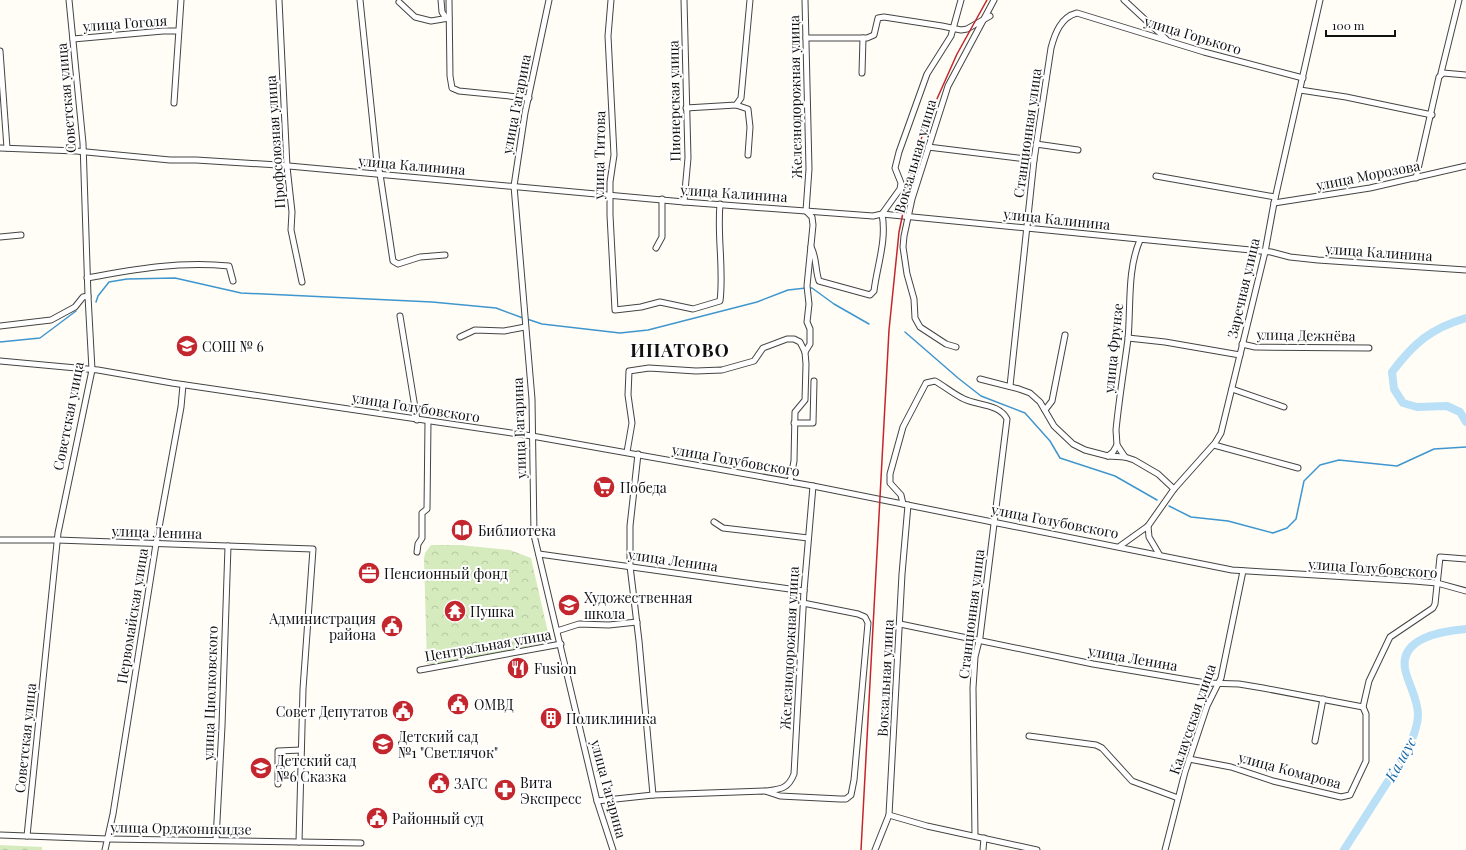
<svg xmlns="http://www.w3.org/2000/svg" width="1466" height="850" font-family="'Playfair Display',serif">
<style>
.park{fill:url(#park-crowns)}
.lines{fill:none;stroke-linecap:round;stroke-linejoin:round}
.stream{stroke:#3f96cf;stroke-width:1.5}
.river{stroke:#b9e0f7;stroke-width:8}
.minor-casing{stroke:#444;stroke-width:7}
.minor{stroke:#fff;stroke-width:5}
.rail{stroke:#c4262e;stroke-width:1.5}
.labels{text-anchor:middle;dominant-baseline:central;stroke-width:4;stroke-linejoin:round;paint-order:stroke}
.street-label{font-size:14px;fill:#111;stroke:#fff}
.poi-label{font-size:14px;fill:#111;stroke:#fff;text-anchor:start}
.water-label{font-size:15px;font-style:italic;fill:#1768a6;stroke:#fff}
.district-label{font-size:18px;font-weight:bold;letter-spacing:1px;fill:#111;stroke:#fff}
</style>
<defs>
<pattern id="park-crowns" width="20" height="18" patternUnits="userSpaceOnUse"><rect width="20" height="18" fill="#d5ebbd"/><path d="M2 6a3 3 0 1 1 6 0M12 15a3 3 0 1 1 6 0" fill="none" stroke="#b6c8a1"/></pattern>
</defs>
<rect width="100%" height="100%" fill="#fffdf5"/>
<!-- park -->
<g class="park">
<path d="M 431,545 L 459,545 L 510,550 L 531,558 L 549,637 L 548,642 L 429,667 L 431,664 L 427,664 L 424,559 L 425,553 Z"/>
<path d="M 0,845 L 42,847 L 42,850 L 0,850 Z"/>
</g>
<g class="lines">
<!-- stream -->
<g class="stream">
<path d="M 809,288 L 812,288 L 834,304 L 869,324"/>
<path d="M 96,302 L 98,296 L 109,282 L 127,279 L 175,278 L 241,293 L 432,302 L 496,308 L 523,318"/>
<path d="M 527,319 L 542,324 L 620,333 L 648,330 L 757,302 L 788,290 L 806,288"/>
<path d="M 905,332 L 958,378 L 981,396 L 1025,413 L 1050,441 L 1060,458 L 1115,476 L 1157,500"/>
<path d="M 0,342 L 40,338 L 76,311"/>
<path d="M 1169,506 L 1191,517 L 1228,521 L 1273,533 L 1287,528 L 1296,519 L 1304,481 L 1320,465 L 1339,460 L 1397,466 L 1434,449 L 1466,447"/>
</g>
<!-- river -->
<g class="river">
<path d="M 1466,318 C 1431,328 1413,344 1392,372 L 1394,389 L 1403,403 L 1417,407 L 1447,406 L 1460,412 L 1466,422"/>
<path d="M 1344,850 L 1408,750 C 1412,739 1418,727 1418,715 C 1418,700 1410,687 1406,673 C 1396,638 1442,631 1466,629"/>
</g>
<!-- minor casing -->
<g class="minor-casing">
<g id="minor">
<path d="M 279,0 L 287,167 L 292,212 L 291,230 L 302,282"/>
<path d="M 360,0 L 377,163 L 380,174 L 393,261 L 398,264 L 420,257 L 445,255"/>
<path d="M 441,0 L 442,12 L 446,18"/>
<path d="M 449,0 L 450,76 L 452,88 L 459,91 L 529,98"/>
<path d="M 549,0 L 525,113 L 514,186 L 532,399 L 534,535 L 597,801 L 613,850"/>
<path d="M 611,0 L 608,36 L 614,155 L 610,182 L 610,215 L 615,310 L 641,307 L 660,302 L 693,309 L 720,301 C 724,269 717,237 720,204"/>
<path d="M 684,0 L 688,158 L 684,202"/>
<path d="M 805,0 L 809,169 L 806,211 L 812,217 L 813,225 L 807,286 L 809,304 L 807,322 L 810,329 L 810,344 L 805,352"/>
<path d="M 1124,0 L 1166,39"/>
<path d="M 399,2 L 415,17 L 431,21 L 449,18"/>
<path d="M 806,38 L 867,38 L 874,35 L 878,18 L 884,17 L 942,26 L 961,30 L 967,29 L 990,16"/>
<path d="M 73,39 L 163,31 L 178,31"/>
<path d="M 0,51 L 7,148"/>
<path d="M 862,73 L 863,38"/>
<path d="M 1441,73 L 1459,0"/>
<path d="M 1300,90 L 1346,97 L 1432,115"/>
<path d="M 174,103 L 181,0"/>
<path d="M 736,105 L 748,109 L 750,127 L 748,155"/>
<path d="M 686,108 L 736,105 L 741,98 L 750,0"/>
<path d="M 1036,144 L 1078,150"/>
<path d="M 928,147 L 1034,160"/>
<path d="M 0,148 L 76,151 L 170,160 L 196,160 L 278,165 L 684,202 L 873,216 L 882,214 L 1271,252 L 1290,257 L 1318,260 L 1466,270"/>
<path d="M 1156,176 L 1275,197"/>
<path d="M 1416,178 L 1439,77 L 1443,73 L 1466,75"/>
<path d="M 1274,203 L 1370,188 L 1466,166"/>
<path d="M 0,237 L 21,235"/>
<path d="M 811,247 C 817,258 815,270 819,281 L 870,295 L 874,291 C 877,266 887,240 882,214 L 900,189 L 901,183 L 895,168 L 899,152 L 927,74 L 951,36 L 961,0"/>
<path d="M 656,248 L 662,237 L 662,199"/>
<path d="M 87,278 C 136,269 180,261 229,266 L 233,281"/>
<path d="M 400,316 L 417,420"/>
<path d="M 0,326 L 51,320 L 75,307 L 83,297 L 88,296"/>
<path d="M 460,337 L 475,330 L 504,331 L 525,327"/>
<path d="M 1128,338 L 1165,342 L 1240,355"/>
<path d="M 1242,344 L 1255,347 L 1369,348"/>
<path d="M 956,347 L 946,344 L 920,327 L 915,318 L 914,299 L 907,274 L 903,247 L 904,236 L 912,199 L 948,86 L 994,0"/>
<path d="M 0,361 L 98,370 L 172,383 L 532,436 L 813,486 L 1232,570 L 1414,581 L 1437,583 L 1466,591"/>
<path d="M 980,379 L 1019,389 L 1030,393 L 1040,402 L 1054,426 L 1073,444 L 1085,450 L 1108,456 L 1125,457 L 1134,460 L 1158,474 L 1174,489"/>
<path d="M 1010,386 L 1034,160 L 1051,48 C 1055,33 1061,17 1077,13 L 1204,52 L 1303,78"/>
<path d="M 1232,389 L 1284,407"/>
<path d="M 1045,410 L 1052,401 L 1065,335"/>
<path d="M 794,423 L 813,423 L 814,381"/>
<path d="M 1214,445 L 1298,468"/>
<path d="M 627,452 L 632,423 L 628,395 L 629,371 L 649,368 L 696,371 L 722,370 L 754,361 L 763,348 L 787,339 L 794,339 L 800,342 L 805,352 L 806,364 L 805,400 L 795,412 L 794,461 L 790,482"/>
<path d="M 638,454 L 630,526 L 630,566 L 639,641 L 653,795"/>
<path d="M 1108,456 L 1113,452 L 1117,445"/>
<path d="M 1125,457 L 1117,445 L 1116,430 C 1119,399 1124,369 1128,339 C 1131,306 1127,270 1140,240"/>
<path d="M 903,504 L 901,495 L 890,483 L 890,474 L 903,427 L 926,383 L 935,381 C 944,386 952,393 962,398 C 976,406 999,403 1007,419 L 980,637 L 975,657 L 973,688 L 975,836"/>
<path d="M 714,522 L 723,528 L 808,538"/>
<path d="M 1148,526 L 1149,537 L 1159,554"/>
<path d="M 0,540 L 57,540 L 313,549 L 303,689 L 299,842"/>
<path d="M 1120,546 L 1148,526 L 1174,489 L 1215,443 L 1221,433 L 1265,252 L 1274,203 L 1320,0"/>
<path d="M 417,552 L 418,544 L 422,538 L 422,513 L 427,509 L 428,421"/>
<path d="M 539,554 L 804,591"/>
<path d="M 900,624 L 1093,664 L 1206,683 L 1239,684 L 1263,688 L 1363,707"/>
<path d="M 557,631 L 579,624 L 609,625 L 637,622"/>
<path d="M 420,670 L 561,644"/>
<path d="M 1029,736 L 1096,745 L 1102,748 L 1132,781 L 1178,798"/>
<path d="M 1315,741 L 1323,699"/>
<path d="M 1189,759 L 1231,767 L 1273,781 L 1341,797 L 1350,795 L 1366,761 L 1366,714 L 1363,707 L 1369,681 L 1390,637 L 1433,608 L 1435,604 L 1440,557 L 1466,559"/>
<path d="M 278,784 L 278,751 L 301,750"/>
<path d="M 766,791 C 781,789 788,789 794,774 L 804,591 L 813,486"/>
<path d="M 597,801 L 653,795 L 765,791 L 780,796 L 840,799 L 846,799 L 851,795 L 854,780 L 868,623 L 865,617 L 858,614 L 803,603"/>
<path d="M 889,815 L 927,826 L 1037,850"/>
<path d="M 0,835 L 108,839 L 361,843"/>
<path d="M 27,836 L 58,533 L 92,370 L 88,296 L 83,143 L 69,0"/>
<path d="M 216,840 L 222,726 L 228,546"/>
<path d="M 105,850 L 113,814 L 156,544 L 181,407 L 183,385"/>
<path d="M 875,850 L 889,815 L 902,574 L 908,505"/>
<path d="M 983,850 L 984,838"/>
<path d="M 1165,850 L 1185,772 L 1207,706 L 1221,678 L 1243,571"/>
</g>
</g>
<!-- minor -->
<use href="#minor" class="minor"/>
<!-- rail -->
<path class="rail" d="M 861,850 L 889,330 L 899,232 L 914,160 L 928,119 L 957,54 L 987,0"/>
</g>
<!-- icons -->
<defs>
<g id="school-disc" transform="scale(1.15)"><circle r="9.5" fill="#c4262e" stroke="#fff"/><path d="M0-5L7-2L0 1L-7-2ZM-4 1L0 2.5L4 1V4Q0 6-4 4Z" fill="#fff"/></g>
<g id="supermarket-disc" transform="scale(1.15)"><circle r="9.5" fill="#c4262e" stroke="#fff"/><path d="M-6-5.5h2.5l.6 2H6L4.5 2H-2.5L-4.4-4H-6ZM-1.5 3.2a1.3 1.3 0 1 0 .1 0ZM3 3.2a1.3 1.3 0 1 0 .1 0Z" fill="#fff"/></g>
<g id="library-disc" transform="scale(1.15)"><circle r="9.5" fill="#c4262e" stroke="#fff"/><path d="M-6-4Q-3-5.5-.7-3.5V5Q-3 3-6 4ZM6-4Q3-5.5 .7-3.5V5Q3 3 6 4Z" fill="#fff"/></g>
<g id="office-disc" transform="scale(1.15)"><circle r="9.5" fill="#c4262e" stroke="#fff"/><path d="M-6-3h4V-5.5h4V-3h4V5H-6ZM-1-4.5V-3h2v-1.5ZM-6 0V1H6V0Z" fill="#fff"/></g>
<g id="temple-disc" transform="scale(1.15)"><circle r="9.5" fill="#c4262e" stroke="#fff"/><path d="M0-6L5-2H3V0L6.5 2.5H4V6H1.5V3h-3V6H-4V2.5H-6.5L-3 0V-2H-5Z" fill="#fff"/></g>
<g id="civic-disc" transform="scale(1.15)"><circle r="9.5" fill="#c4262e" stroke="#fff"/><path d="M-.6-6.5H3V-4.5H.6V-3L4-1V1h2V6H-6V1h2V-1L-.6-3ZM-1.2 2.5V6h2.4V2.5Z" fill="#fff"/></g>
<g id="restaurant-disc" transform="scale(1.15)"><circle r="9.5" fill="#c4262e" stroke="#fff"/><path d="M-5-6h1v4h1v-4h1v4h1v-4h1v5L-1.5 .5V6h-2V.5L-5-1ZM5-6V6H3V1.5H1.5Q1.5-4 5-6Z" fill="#fff"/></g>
<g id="building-disc" transform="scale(1.15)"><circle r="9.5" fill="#c4262e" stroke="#fff"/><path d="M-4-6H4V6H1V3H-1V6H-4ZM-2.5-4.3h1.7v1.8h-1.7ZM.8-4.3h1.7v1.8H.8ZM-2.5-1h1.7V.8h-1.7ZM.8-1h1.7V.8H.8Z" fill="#fff"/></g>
<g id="pharmacy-disc" transform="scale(1.15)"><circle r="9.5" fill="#c4262e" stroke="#fff"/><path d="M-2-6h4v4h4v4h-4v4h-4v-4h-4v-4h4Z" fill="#fff"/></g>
</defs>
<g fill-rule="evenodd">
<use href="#school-disc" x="187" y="346"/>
<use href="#supermarket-disc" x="604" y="487"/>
<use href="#library-disc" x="462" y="530"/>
<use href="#office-disc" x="369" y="573"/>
<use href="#school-disc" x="569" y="605"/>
<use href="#temple-disc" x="455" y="611"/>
<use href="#civic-disc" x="392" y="626"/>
<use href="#restaurant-disc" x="518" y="668"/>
<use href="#civic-disc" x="458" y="704"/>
<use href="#civic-disc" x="403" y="711"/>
<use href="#building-disc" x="551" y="718"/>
<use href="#school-disc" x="383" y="744"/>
<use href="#school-disc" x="261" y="768"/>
<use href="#civic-disc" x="439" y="783"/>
<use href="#pharmacy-disc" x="505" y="790"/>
<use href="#civic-disc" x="377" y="818"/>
</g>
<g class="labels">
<!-- street labels -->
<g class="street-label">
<text transform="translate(125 23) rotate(-4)">улица Гоголя</text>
<text transform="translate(1193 35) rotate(17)">улица Горького</text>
<text transform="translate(795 97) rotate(-91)">Железнодорожная улица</text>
<text transform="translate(66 98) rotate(-95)">Советская улица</text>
<text transform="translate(674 101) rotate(-91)">Пионерская улица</text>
<text transform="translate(516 104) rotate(-79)">улица Гагарина</text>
<text transform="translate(1027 133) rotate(-82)">Станционная улица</text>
<text transform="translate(275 142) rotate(-94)">Профсоюзная улица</text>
<text transform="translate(599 155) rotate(-89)">улица Титова</text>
<text transform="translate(915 156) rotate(-74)">Вокзальная улица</text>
<text transform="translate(412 165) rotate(5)">улица Калинина</text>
<text transform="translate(1368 175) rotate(-11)">улица Морозова</text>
<text transform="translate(734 193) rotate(4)">улица Калинина</text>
<text transform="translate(1057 219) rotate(6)">улица Калинина</text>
<text transform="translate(1379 252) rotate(4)">улица Калинина</text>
<text transform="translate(1243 288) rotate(-77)">Заречная улица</text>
<text transform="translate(1306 335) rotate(1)">улица Дежнёва</text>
<text transform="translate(1113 348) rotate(-84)">улица Фрунзе</text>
<text transform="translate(416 407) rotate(9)">улица Голубовского</text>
<text transform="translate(68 416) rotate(-79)">Советская улица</text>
<text transform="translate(519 428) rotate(-92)">улица Гагарина</text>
<text transform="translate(736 460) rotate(10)">улица Голубовского</text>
<text transform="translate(1055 521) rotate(11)">улица Голубовского</text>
<text transform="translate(157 532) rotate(2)">улица Ленина</text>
<text transform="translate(673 560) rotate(8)">улица Ленина</text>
<text transform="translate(1373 568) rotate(4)">улица Голубовского</text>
<text transform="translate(971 614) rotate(-83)">Станционная улица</text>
<text transform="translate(132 616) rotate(-81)">Первомайская улица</text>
<text transform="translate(488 645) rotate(-10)">Центральная улица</text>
<text transform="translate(789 648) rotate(-87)">Железнодорожная улица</text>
<text transform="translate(1133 658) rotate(10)">улица Ленина</text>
<text transform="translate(885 678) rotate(-87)">Вокзальная улица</text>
<text transform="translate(210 693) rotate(-88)">улица Циолковского</text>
<text transform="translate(1192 719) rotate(-71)">Калаусская улица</text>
<text transform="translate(25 738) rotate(-84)">Советская улица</text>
<text transform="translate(1290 770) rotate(15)">улица Комарова</text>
<text transform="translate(609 789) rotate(75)">улица Гагарина</text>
<text transform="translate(181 828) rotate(1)">улица Орджоникидзе</text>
</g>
<!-- poi labels -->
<g class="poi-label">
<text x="202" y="346">СОШ № 6</text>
<text x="620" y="487">Победа</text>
<text x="478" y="530">Библиотека</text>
<text x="384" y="573">Пенсионный фонд</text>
<text x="584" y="597">Художественная<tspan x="584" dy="16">школа</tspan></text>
<text x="470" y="611">Пушка</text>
<text x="376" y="618" text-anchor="end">Администрация<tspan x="376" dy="16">района</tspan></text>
<text x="534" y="668">Fusion</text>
<text x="474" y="704">ОМВД</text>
<text x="388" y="711" text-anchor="end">Совет Депутатов</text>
<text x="566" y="718">Поликлиника</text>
<text x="398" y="736">Детский сад<tspan x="398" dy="16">№1 "Светлячок"</tspan></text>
<text x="276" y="760">Детский сад<tspan x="276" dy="16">№6 Сказка</tspan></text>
<text x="520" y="782">Вита<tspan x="520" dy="16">Экспресс</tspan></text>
<text x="454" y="783">ЗАГС</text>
<text x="392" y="818">Районный суд</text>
</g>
<!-- water labels -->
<g class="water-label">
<text transform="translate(1400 759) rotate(-61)">Калаус</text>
</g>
<!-- district labels -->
<g class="district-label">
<text x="680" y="350">ИПАТОВО</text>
</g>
</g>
<!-- scale -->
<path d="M1326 30v6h69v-6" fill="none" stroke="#111111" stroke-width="2"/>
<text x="1332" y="30" font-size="12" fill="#111111" stroke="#ffffff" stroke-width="3" paint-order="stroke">100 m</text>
</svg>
